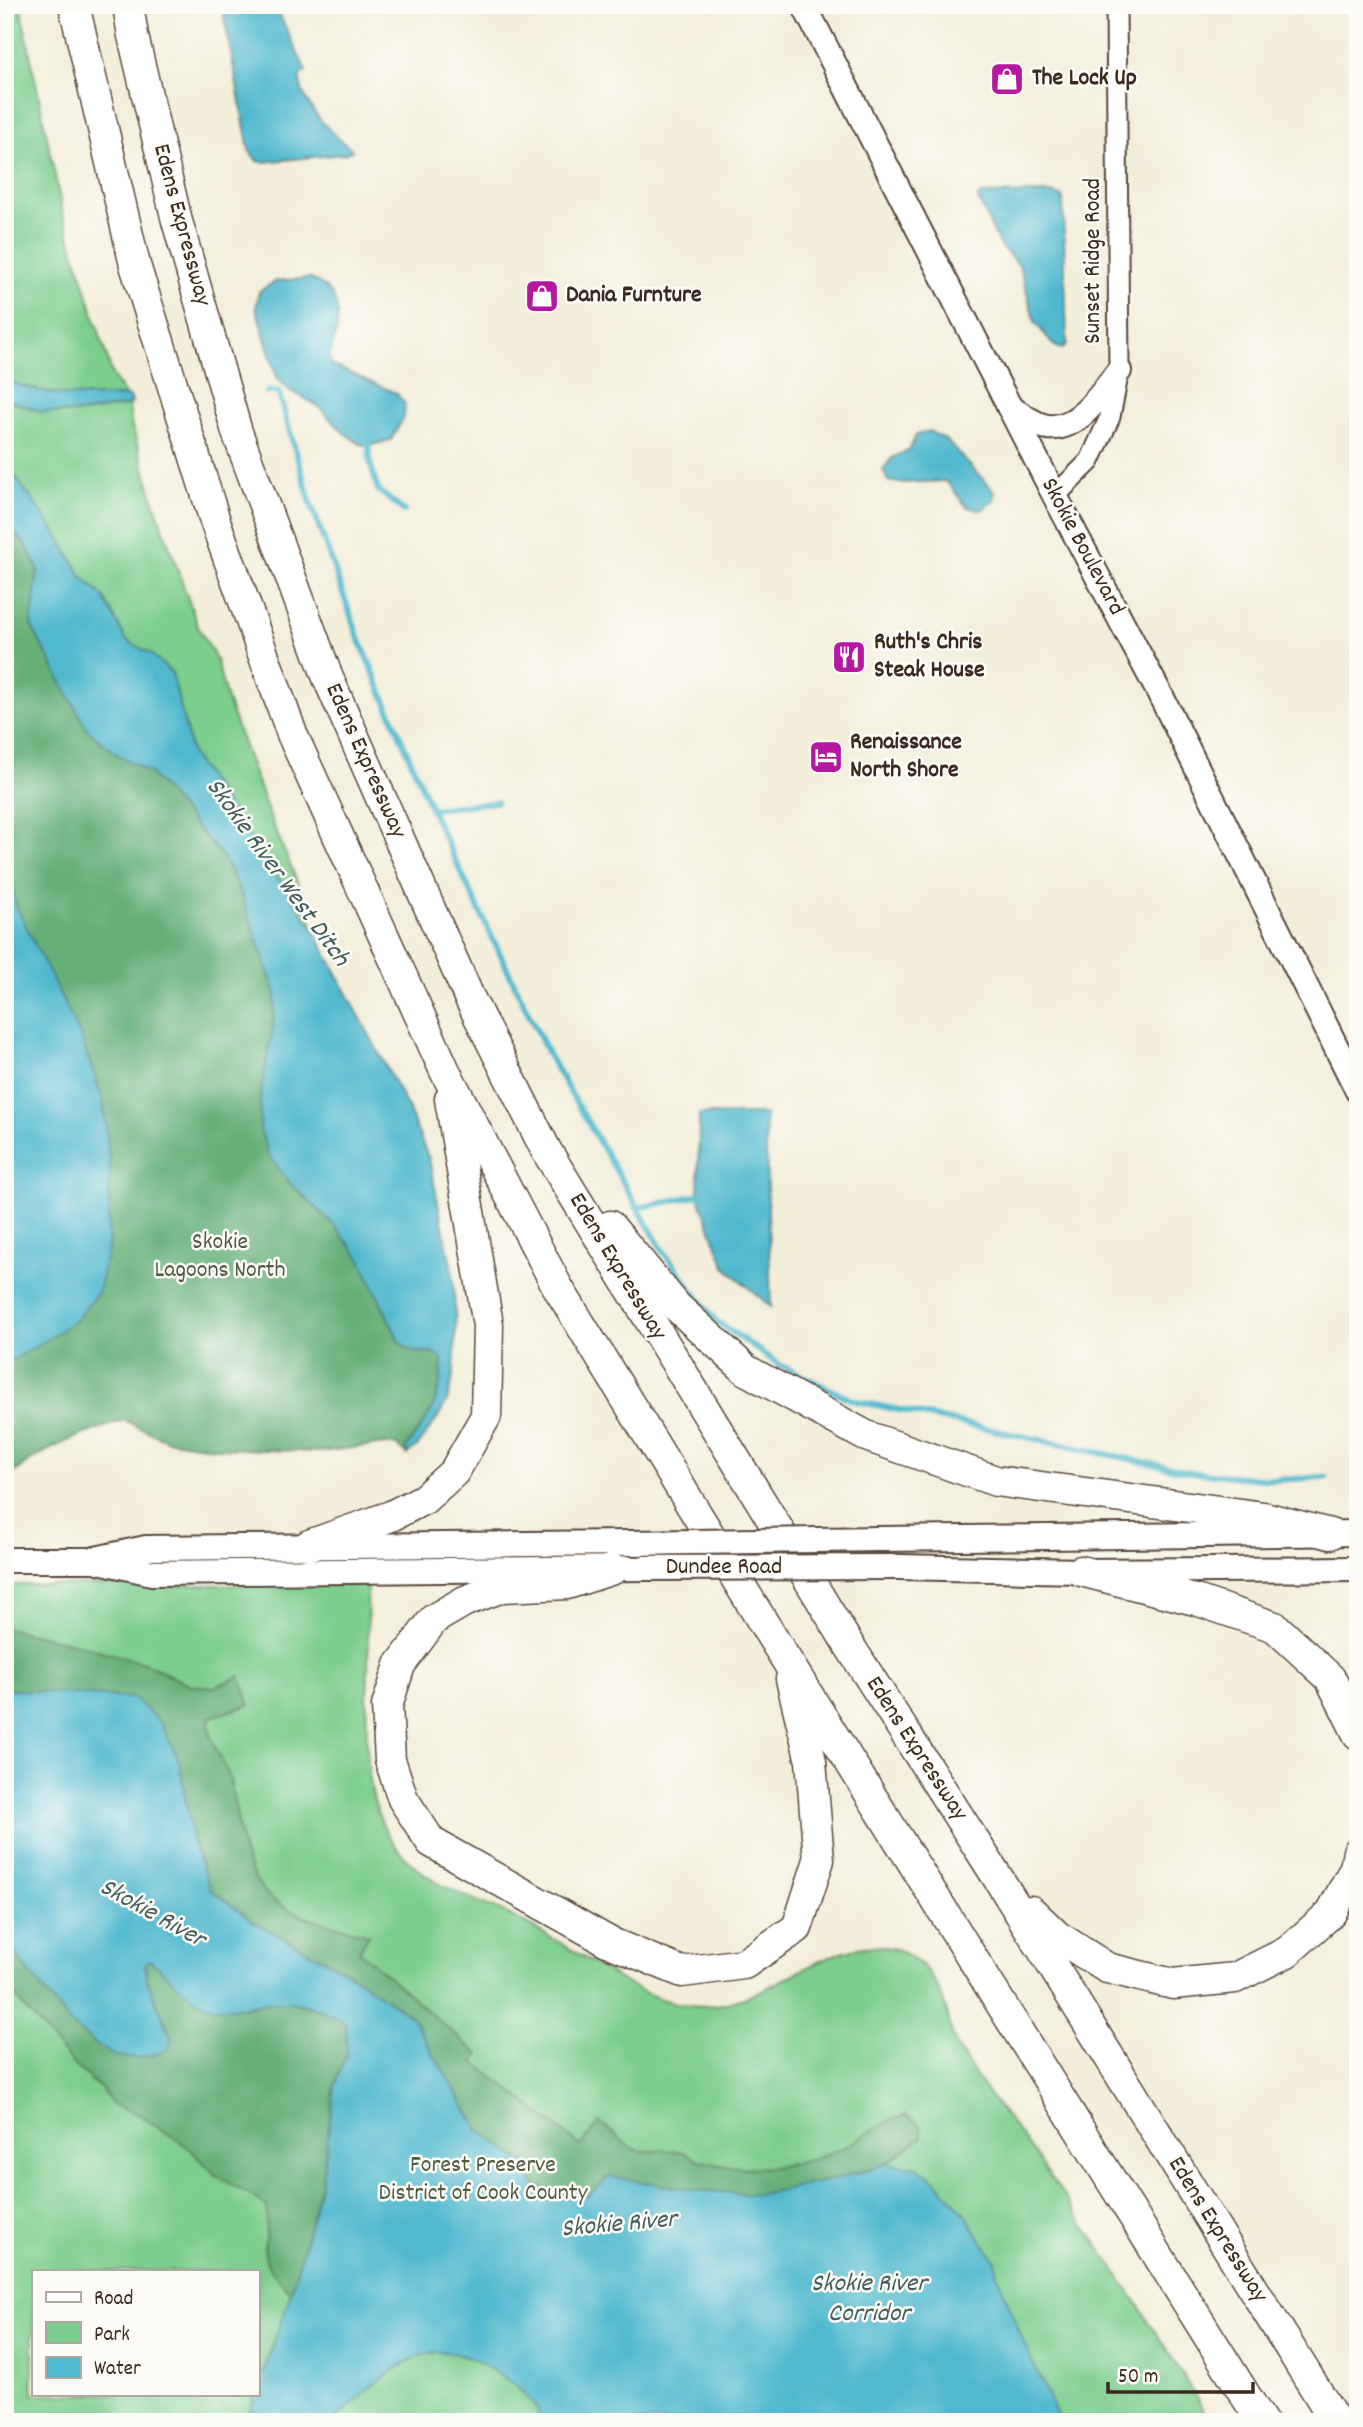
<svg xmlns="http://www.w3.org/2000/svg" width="1363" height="2427" font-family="Dekko,sans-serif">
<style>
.green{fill:#7ccd8e;stroke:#5c7c56;stroke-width:2;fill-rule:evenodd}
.forest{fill:#65b079;stroke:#506d4c;stroke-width:2}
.water{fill:#51b9cf;stroke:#467276;stroke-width:2}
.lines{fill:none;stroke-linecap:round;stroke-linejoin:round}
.stream{stroke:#51b9cf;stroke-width:6}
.minor-casing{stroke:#57473a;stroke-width:23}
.major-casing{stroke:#57473a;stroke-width:28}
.highway-casing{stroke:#57473a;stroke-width:33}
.minor{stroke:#fff;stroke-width:19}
.major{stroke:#fff;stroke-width:24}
.highway{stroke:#fff;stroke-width:30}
.major-bridge-casing{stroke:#57473a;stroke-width:28;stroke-linecap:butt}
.major-bridge{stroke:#fff;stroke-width:24}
.labels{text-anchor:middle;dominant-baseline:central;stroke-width:5;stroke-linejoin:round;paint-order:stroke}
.poi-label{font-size:24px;font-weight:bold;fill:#3b2a1e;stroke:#fdfcf7;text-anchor:start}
.street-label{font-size:24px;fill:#3b2a1e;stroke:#fdfcf7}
.park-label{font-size:24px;fill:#4e5b40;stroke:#fdfcf7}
.water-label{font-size:26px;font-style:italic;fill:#435c5c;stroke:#fdfcf7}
</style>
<rect width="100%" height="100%" fill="#fdfcf7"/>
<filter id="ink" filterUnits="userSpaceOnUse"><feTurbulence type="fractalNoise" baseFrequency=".0143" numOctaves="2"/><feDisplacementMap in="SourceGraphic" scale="14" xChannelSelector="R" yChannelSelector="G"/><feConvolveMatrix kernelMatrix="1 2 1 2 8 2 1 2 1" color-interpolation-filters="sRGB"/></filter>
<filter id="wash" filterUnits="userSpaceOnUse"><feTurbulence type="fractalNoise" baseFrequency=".00686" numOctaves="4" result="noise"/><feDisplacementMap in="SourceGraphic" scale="28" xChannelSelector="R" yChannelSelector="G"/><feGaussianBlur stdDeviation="1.57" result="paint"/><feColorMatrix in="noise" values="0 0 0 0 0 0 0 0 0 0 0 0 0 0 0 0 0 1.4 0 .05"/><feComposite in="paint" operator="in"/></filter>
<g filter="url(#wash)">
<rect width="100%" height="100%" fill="#f3eed9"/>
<!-- green -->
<g class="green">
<path d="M 5,5 L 20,5 L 63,215 L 113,377 L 126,396 C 78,397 51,397 5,380 Z"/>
<path d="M 5,399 L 43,412 L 81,413 L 129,405 L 131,423 L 155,505 L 198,627 L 216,659 L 227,700 L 270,817 L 310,912 L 313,928 L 192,755 L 172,673 L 151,654 L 126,640 L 103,596 L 82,577 L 58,536 L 5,462 Z"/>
<path d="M 5,1585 L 367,1585 C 367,1613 369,1641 368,1669 C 366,1749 356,1837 437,1882 C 457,1894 480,1902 501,1911 C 520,1920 539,1931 557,1941 C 607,1970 655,2012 716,2005 C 776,1998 842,1927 900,1951 C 925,1962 939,1984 946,2009 C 949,2020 951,2033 955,2043 C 959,2052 965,2060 970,2067 C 988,2097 1013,2123 1033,2152 C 1095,2240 1157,2328 1210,2422 L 5,2422 ZM 33,2271 L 257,2271 L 257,2394 L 33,2394 Z"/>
</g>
<!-- forest -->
<g class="forest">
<path d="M 5,521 L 28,548 L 38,570 L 31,625 L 88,731 L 115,753 L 150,773 L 223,857 L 240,891 L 276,994 L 273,1028 L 291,1184 L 333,1224 L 360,1258 L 400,1343 L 412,1351 L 435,1354 L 442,1359 C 442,1398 430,1418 406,1447 L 407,1454 L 398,1446 L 385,1444 L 320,1452 L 215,1448 L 166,1440 L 124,1420 C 78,1436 43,1447 5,1480 L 5,1364 L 42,1343 L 40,958 L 16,906 L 5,859 Z"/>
<path d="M 5,1628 L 69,1642 L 147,1664 L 190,1685 L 214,1687 L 240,1676 L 250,1705 L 210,1717 C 205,1737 223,1758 229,1777 C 235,1800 237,1823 242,1845 C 259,1917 309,1916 369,1935 L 359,1951 L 479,2055 L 474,2062 L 581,2146 L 600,2122 C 609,2129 625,2145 634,2149 C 649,2154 667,2147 683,2152 C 690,2154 695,2159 702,2161 C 750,2174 800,2168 844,2147 C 865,2136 883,2121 906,2115 L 921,2126 L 922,2137 L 886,2164 L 837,2179 L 756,2195 L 696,2190 L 568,2197 L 534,2185 L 526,2164 L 479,2130 L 433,2054 L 413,2018 L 349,1973 L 252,1921 L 210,1889 L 193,1842 L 30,1692 L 5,1689 Z"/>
<path d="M 5,1941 L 70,2023 L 171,2038 L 147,1980 L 145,1964 L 150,1960 L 186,1992 L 242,2008 L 273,2002 L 293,2002 L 327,2012 L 346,2024 L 347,2052 L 335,2085 L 322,2180 L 291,2292 C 253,2257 267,2253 267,2208 L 255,2198 L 217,2176 L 189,2148 L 140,2115 L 113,2105 L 100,2088 L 73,2064 L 5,1985 Z"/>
</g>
<!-- water -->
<g class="water">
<path d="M 222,5 L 275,5 L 306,71 L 300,75 C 298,101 332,135 352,149 L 352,151 L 344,154 L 263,162 L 257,161 L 249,150 Z"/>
<path d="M 1051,193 L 1062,196 L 1063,200 L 1067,344 L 1062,349 L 1053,345 L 1035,322 L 1019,265 L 1000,246 L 978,199 L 981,194 Z"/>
<path d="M 310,278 C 314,281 321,283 325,287 C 346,304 337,336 329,357 L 332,365 L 396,393 L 405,404 L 404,417 L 391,440 L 369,446 L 360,444 L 343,432 L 317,405 L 289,390 L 277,378 L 256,308 L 259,291 L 277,281 Z"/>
<path d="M 5,380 C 51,397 78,397 126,396 L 131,398 L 132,403 L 129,405 L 81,413 L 43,412 L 5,399 Z"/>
<path d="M 929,431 L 946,440 L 995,492 L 994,501 L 981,510 L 967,507 L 946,481 L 899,483 L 888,481 L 883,470 L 892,458 L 910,449 L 916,435 Z"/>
<path d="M 5,462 L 58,536 L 82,577 L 103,596 L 126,640 L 151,654 L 172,673 L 192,755 L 313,928 L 408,1108 L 429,1159 L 453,1275 L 456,1326 L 454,1373 L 448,1399 L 440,1414 L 417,1447 L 407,1454 L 406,1447 C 430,1418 442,1398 442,1359 L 435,1354 L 412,1351 L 400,1343 L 360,1258 L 333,1224 L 291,1184 L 268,1155 L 260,1128 L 260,1098 L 273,1028 L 276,994 L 240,891 L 223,857 L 150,773 L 115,753 L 88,731 L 31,625 L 38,570 L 28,548 L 5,521 Z"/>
<path d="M 5,859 L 16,906 L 82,1039 L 103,1101 L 110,1165 L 108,1250 L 98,1292 L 77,1319 L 42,1343 L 5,1364 Z"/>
<path d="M 699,1114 L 765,1114 L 771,1307 L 725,1267 L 698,1195 Z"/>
<path d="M 5,1689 L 134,1698 L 160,1722 L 179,1760 L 193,1844 L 210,1889 L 252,1921 L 349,1973 L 413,2018 L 433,2054 L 479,2130 L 526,2164 L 534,2185 L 568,2196 L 588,2196 L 609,2177 L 696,2190 L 756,2195 L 837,2179 L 886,2164 L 917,2167 L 934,2179 L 967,2216 L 984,2246 L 996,2260 L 997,2274 L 1024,2343 L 1060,2422 L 543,2422 C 534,2399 516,2384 495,2372 C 480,2362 463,2354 445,2352 C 406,2349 360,2398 332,2422 L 249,2422 L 250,2412 L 291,2292 L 322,2180 L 335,2085 L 347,2052 L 346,2024 C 325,2010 300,2000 275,2002 C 254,2003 236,2011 215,2007 C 191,2003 168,1975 150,1960 L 145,1964 L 147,1980 L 171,2038 L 169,2048 L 160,2053 L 138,2058 L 114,2056 L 97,2045 L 70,2023 L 5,1941 Z"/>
</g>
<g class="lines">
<!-- stream -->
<g class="stream">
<path d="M 267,392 L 278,391 L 311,504 L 358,636 L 435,818 L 549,1056 L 663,1251 L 716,1321 L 780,1365 L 852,1400 L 1190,1472 L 1273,1480 L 1326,1477"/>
<path d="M 369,439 L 370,463 L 378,490 L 404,511"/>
<path d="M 431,809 L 497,802"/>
<path d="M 638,1208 L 698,1195"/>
</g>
</g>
</g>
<g filter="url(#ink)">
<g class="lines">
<!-- minor casing -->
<g class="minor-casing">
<path id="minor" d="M 1055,496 L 1090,461 L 1110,417 L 1119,371 L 1116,5"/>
</g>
<!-- major casing -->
<g class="major-casing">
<g id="major">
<path d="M 804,5 L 1055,496 L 1161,696 L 1358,1091"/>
<path d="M 1009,407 C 1021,414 1035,426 1048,427 C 1080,430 1102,392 1119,371"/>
<path d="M 879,1539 L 1358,1533"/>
<path d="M 5,1560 L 91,1560 L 146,1548 L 629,1543"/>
<path d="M 99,1561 L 152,1573 L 644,1568"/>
<path d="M 898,1567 L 1081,1571 L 1358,1569"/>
</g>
</g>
<!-- highway casing -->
<g class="highway-casing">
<g id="highway">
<path d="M 74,5 L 135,265 L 215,521 L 292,734 L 445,1071 L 557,1286 L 772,1637 L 1262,2422"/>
<path d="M 128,5 L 133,36 L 177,221 L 237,432 L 328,678 L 469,997 L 546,1150 L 847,1642 L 998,1878 L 1336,2422"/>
<path d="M 610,1226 L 677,1307 L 746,1370 L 866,1436 L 996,1481 L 1264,1517 L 1330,1534"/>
<path d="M 309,1545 L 391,1516 L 424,1499 L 454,1472 L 486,1416 L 488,1325 L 450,1099"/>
<path d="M 613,1569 L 567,1584 L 502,1587 L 465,1601 L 434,1619 L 400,1665 L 387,1706 L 390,1760 L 403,1799 L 431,1842 L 609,1942 L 682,1972 L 744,1964 L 797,1928 L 819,1860 L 811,1761 L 791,1679"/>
<path d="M 1081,1571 L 1199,1601 L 1275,1627 L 1330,1678 L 1358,1734"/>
<path d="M 1031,1911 L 1057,1936 L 1107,1968 L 1173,1984 L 1235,1978 L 1287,1952 L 1331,1913 L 1355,1868 L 1358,1852"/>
</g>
</g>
<!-- minor -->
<use href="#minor" class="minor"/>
<!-- major -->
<use href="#major" class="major"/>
<!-- highway -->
<use href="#highway" class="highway"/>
<!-- major-bridge casing -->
<g class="major-bridge-casing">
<g id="major-bridge">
<path d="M 629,1543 L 879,1539"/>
<path d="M 644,1568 L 898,1567"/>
</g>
</g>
<!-- major-bridge -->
<use href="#major-bridge" class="major-bridge"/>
</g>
</g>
<!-- icons -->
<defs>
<g id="shop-square" transform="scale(1.75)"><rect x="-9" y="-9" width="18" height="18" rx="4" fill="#b5179e" stroke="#fdfcf7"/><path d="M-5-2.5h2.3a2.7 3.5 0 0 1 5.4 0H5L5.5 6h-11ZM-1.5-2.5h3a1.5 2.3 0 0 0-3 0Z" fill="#fff"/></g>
<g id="restaurant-square" transform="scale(1.75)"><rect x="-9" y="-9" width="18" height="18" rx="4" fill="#b5179e" stroke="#fdfcf7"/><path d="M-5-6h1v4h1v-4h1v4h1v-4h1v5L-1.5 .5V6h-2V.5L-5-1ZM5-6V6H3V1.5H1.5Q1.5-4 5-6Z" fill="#fff"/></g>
<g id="hotel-square" transform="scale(1.75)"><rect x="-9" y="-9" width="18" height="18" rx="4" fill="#b5179e" stroke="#fdfcf7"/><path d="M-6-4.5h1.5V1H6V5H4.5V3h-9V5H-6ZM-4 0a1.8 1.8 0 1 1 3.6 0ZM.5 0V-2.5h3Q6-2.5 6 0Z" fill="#fff"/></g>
</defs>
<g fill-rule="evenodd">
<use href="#shop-square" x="1007" y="79"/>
<use href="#shop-square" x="542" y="296"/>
<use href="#restaurant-square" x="849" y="657"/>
<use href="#hotel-square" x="826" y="757"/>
</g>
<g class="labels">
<!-- poi labels -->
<g class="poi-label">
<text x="1032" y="79">The Lock Up</text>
<text x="566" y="296">Dania Furnture</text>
<text x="874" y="643">Ruth's Chris<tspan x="874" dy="28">Steak House</tspan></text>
<text x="850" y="743">Renaissance<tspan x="850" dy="28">North Shore</tspan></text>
</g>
<!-- street labels -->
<g class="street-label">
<text transform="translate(181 225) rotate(75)">Edens Expressway</text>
<text transform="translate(1094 261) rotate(-90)">Sunset Ridge Road</text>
<text transform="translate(1082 547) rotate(62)">Skokie Boulevard</text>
<text transform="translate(365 761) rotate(66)">Edens Expressway</text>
<text transform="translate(617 1267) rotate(59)">Edens Expressway</text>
<text x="724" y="1568">Dundee Road</text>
<text transform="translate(916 1749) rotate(57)">Edens Expressway</text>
<text transform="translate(1217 2230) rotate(58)">Edens Expressway</text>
</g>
<!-- park labels -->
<g class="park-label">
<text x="220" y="1243">Skokie<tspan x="220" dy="28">Lagoons North</tspan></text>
<text x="483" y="2166">Forest Preserve<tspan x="483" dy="28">District of Cook County</tspan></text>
</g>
<!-- water labels -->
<g class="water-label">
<text transform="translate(277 873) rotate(54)">Skokie River West Ditch</text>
<text transform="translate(152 1914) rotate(29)">Skokie River</text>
<text transform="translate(619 2225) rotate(-5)">Skokie River</text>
<text x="869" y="2284">Skokie River<tspan x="869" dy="30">Corridor</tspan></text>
</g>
</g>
<!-- margin -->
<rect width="1363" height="2427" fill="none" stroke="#fdfcf7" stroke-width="28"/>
<!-- legend -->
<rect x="32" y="2270" width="228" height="126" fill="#fdfcf7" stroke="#afa8a0" stroke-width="2"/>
<rect x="46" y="2292" width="35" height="10" fill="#ffffff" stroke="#afa8a0" stroke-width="2"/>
<text x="94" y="2304" font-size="21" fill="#3b2a1e">Road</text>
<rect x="46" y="2322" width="35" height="21" fill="#7ccd8e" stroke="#afa8a0" stroke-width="2"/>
<text x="94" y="2340" font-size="21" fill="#3b2a1e">Park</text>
<rect x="46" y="2357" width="35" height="21" fill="#51b9cf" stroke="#afa8a0" stroke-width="2"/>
<text x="94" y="2374" font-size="21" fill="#3b2a1e">Water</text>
<!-- scale -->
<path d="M1108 2382v10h145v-10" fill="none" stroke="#3b2a1e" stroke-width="3.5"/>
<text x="1118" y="2382" font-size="21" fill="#3b2a1e" stroke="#fdfcf7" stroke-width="5" paint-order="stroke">50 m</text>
</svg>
